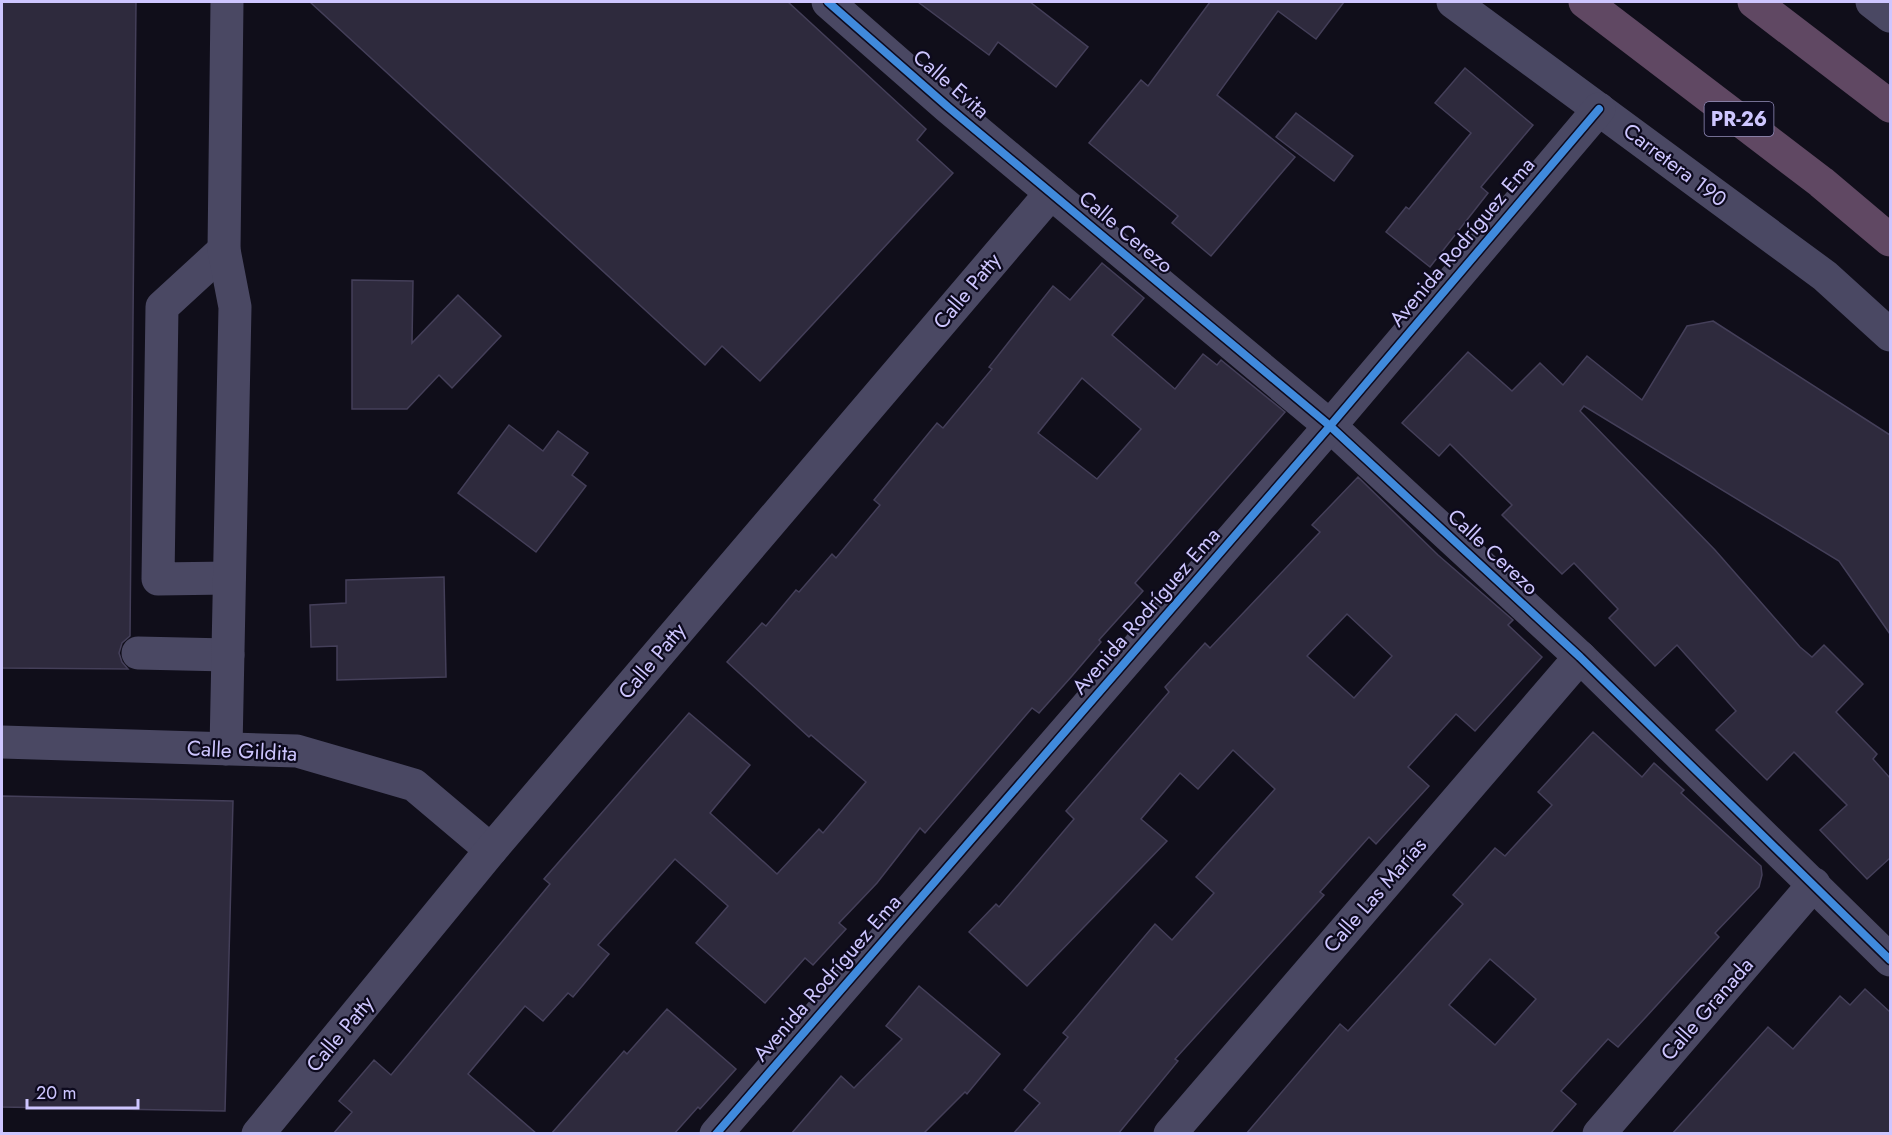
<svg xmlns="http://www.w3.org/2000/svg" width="1892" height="1135" font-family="Jost,sans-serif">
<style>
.building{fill:#2e2a3d;stroke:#443f59;stroke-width:1.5;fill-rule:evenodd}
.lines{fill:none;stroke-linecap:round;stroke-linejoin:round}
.minor{stroke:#4a4863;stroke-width:33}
.highway{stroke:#604863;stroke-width:33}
.cycleway-casing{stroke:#0d0a1e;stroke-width:11}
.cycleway{stroke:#408adc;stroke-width:8}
.labels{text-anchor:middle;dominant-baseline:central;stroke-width:4.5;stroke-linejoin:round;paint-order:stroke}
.shield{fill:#0d0a1e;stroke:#948ebc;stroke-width:1.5}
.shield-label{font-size:20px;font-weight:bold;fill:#cec6ff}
.street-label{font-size:21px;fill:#cec6ff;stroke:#0d0a1e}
</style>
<rect width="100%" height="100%" fill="#100e1a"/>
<!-- building -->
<g class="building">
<path d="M 2,2 L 136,2 L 130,636 L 122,643 L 119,653 L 122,662 L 128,669 L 2,668 Z"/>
<path d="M 310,2 L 788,2 L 926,129 L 917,140 L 953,173 L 760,381 L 722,346 L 705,365 Z"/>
<path d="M 918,2 L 1030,2 L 1088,47 L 1056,87 L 998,42 L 989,55 Z"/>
<path d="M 1210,2 L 1344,2 L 1316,39 L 1278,11 L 1217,95 L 1295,157 L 1211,256 L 1172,223 L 1178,216 L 1089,143 L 1141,80 L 1148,86 Z"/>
<path d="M 1465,68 L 1533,125 L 1481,187 L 1488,193 L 1430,267 L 1386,232 L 1406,207 L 1409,209 L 1471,133 L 1435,103 Z"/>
<path d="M 1296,113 L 1353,156 L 1334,181 L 1276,137 Z"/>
<path d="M 1102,263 L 1144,298 L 1112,335 L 1175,389 L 1203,354 L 1217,365 L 1221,360 L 1285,412 L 1135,583 L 1143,591 L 1099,640 L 1101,642 L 1072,676 L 1039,713 L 1032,708 L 925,833 L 920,828 L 877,883 L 839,923 L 846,929 L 813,965 L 805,958 L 765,1003 L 696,943 L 728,906 L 675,859 L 598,945 L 609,954 L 573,997 L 568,993 L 543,1021 L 525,1006 L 468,1074 L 537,1134 L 333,1134 L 352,1112 L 339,1101 L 374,1060 L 391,1075 L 550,884 L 544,879 L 689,713 L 750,765 L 710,813 L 777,874 L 819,829 L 823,833 L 866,782 L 811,735 L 809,737 L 727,662 L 762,623 L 766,626 L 796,590 L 799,592 L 832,554 L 836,558 L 880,505 L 874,500 L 937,423 L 943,428 L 992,369 L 989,367 L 1053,286 L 1070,300 ZM 1082,378 L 1141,429 L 1097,479 L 1038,433 Z"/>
<path d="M 352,280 L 413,281 L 412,343 L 458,295 L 501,336 L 452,388 L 439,375 L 407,409 L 352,409 Z"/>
<path d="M 1713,321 L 1890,435 L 1890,634 L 1839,561 L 1584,406 L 1580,411 L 1715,550 L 1800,647 L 1812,657 L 1824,645 L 1863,684 L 1836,712 L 1877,754 L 1873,759 L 1890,778 L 1890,858 L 1867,879 L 1820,830 L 1847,805 L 1794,752 L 1767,780 L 1716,730 L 1736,711 L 1677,645 L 1655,666 L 1609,618 L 1618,609 L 1574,563 L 1562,574 L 1502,515 L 1512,505 L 1450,444 L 1439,456 L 1402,423 L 1468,352 L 1512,391 L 1540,363 L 1563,385 L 1587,356 L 1642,400 L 1687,326 Z"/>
<path d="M 509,425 L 543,451 L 558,431 L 588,453 L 572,475 L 586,486 L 536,552 L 458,493 Z"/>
<path d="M 1358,477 L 1438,555 L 1513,620 L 1508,625 L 1542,657 L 1475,731 L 1456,714 L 1408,767 L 1429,786 L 1376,844 L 1369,837 L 1320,892 L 1324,895 L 1175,1059 L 1178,1061 L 1118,1134 L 1013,1134 L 1040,1103 L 1024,1090 L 1068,1037 L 1063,1033 L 1155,924 L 1172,940 L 1214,893 L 1196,877 L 1275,789 L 1233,750 L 1198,789 L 1180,773 L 1141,819 L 1167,841 L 1027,986 L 969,932 L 996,904 L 999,907 L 1074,819 L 1066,811 L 1169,692 L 1165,687 L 1205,643 L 1210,648 L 1320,532 L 1312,525 ZM 1347,614 L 1392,656 L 1354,698 L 1307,656 Z"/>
<path d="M 444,577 L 446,677 L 337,680 L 337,646 L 311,647 L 310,605 L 346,603 L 346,580 Z"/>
<path d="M 1593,732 L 1642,777 L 1654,763 L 1684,790 L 1681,793 L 1761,866 L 1762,875 L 1759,887 L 1715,933 L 1719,937 L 1646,1017 L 1618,1047 L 1608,1039 L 1561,1091 L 1576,1104 L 1550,1134 L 1246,1134 L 1340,1024 L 1348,1031 L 1463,904 L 1453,895 L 1495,848 L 1505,856 L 1552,805 L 1538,792 ZM 1490,959 L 1536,999 L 1495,1045 L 1449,1005 Z"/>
<path d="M 2,796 L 233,801 L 225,1111 L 2,1107 Z"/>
<path d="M 919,986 L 1000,1054 L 967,1094 L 965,1092 L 923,1134 L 791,1134 L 841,1076 L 854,1088 L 902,1039 L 886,1026 Z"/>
<path d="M 1865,989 L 1890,1012 L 1890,1134 L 1672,1134 L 1768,1027 L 1793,1049 L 1840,996 L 1850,1005 Z"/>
<path d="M 667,1009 L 736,1069 L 700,1109 L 698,1107 L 674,1134 L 551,1134 L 624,1051 L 627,1054 Z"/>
</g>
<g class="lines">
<!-- minor -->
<g class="minor">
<path d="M 828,2 L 948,107 L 1330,426 L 1580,657 L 1890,960"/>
<path d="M 1453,2 L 1825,276 L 1890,335"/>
<path d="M 1872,2 L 1890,16"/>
<path d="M 224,250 L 162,307 L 158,579 L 229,578"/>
<path d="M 138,653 L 228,655"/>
<path d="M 2,742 L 297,751 L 414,785 L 491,850"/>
<path d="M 226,749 L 235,307 L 224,250 L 227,2"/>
<path d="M 258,1134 L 491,850 L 1051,193"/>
<path d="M 716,1134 L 1330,426 L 1599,109"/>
<path d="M 1170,1134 L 1580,657"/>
<path d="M 1599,1134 L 1814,884"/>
</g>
<!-- highway -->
<g class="highway">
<path d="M 1585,2 L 1821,182 L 1890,240"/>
<path d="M 1754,2 L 1890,106"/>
</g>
<!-- cycleway casing -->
<g class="cycleway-casing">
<g id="cycleway">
<path d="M 828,2 L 948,107 L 1330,426 L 1580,657 L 1890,960"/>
<path d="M 716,1134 L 1330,426 L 1599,109"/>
</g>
</g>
<!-- cycleway -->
<use href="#cycleway" class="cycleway"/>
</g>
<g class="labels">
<!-- shield labels -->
<rect class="shield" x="1704.5" y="102" width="69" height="34" rx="4.5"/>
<g class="shield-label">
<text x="1739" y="119">PR-26</text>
</g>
<!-- street labels -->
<g class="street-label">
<text transform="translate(951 84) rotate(41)">Calle Evita</text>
<text transform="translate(1675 165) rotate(37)">Carretera 190</text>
<text transform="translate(1126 232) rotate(40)">Calle Cerezo</text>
<text transform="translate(1462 242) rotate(-50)">Avenida Rodríguez Ema</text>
<text transform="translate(967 291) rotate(-50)">Calle Patty</text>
<text transform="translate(1493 552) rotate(43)">Calle Cerezo</text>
<text transform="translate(1146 611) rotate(-49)">Avenida Rodríguez Ema</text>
<text transform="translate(652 661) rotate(-50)">Calle Patty</text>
<text transform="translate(242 751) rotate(3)">Calle Gildita</text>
<text transform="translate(1375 895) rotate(-49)">Calle Las Marías</text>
<text transform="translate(827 978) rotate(-49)">Avenida Rodríguez Ema</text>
<text transform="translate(1707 1009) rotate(-49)">Calle Granada</text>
<text transform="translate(340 1034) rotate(-50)">Calle Patty</text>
</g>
</g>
<!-- border -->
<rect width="1892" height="1135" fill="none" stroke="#cec6ff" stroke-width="6"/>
<!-- scale -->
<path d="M27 1099v9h111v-9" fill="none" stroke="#cec6ff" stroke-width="3"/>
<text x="36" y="1099" font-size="18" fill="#cec6ff" stroke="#0d0a1e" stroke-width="4.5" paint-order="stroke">20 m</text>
</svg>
